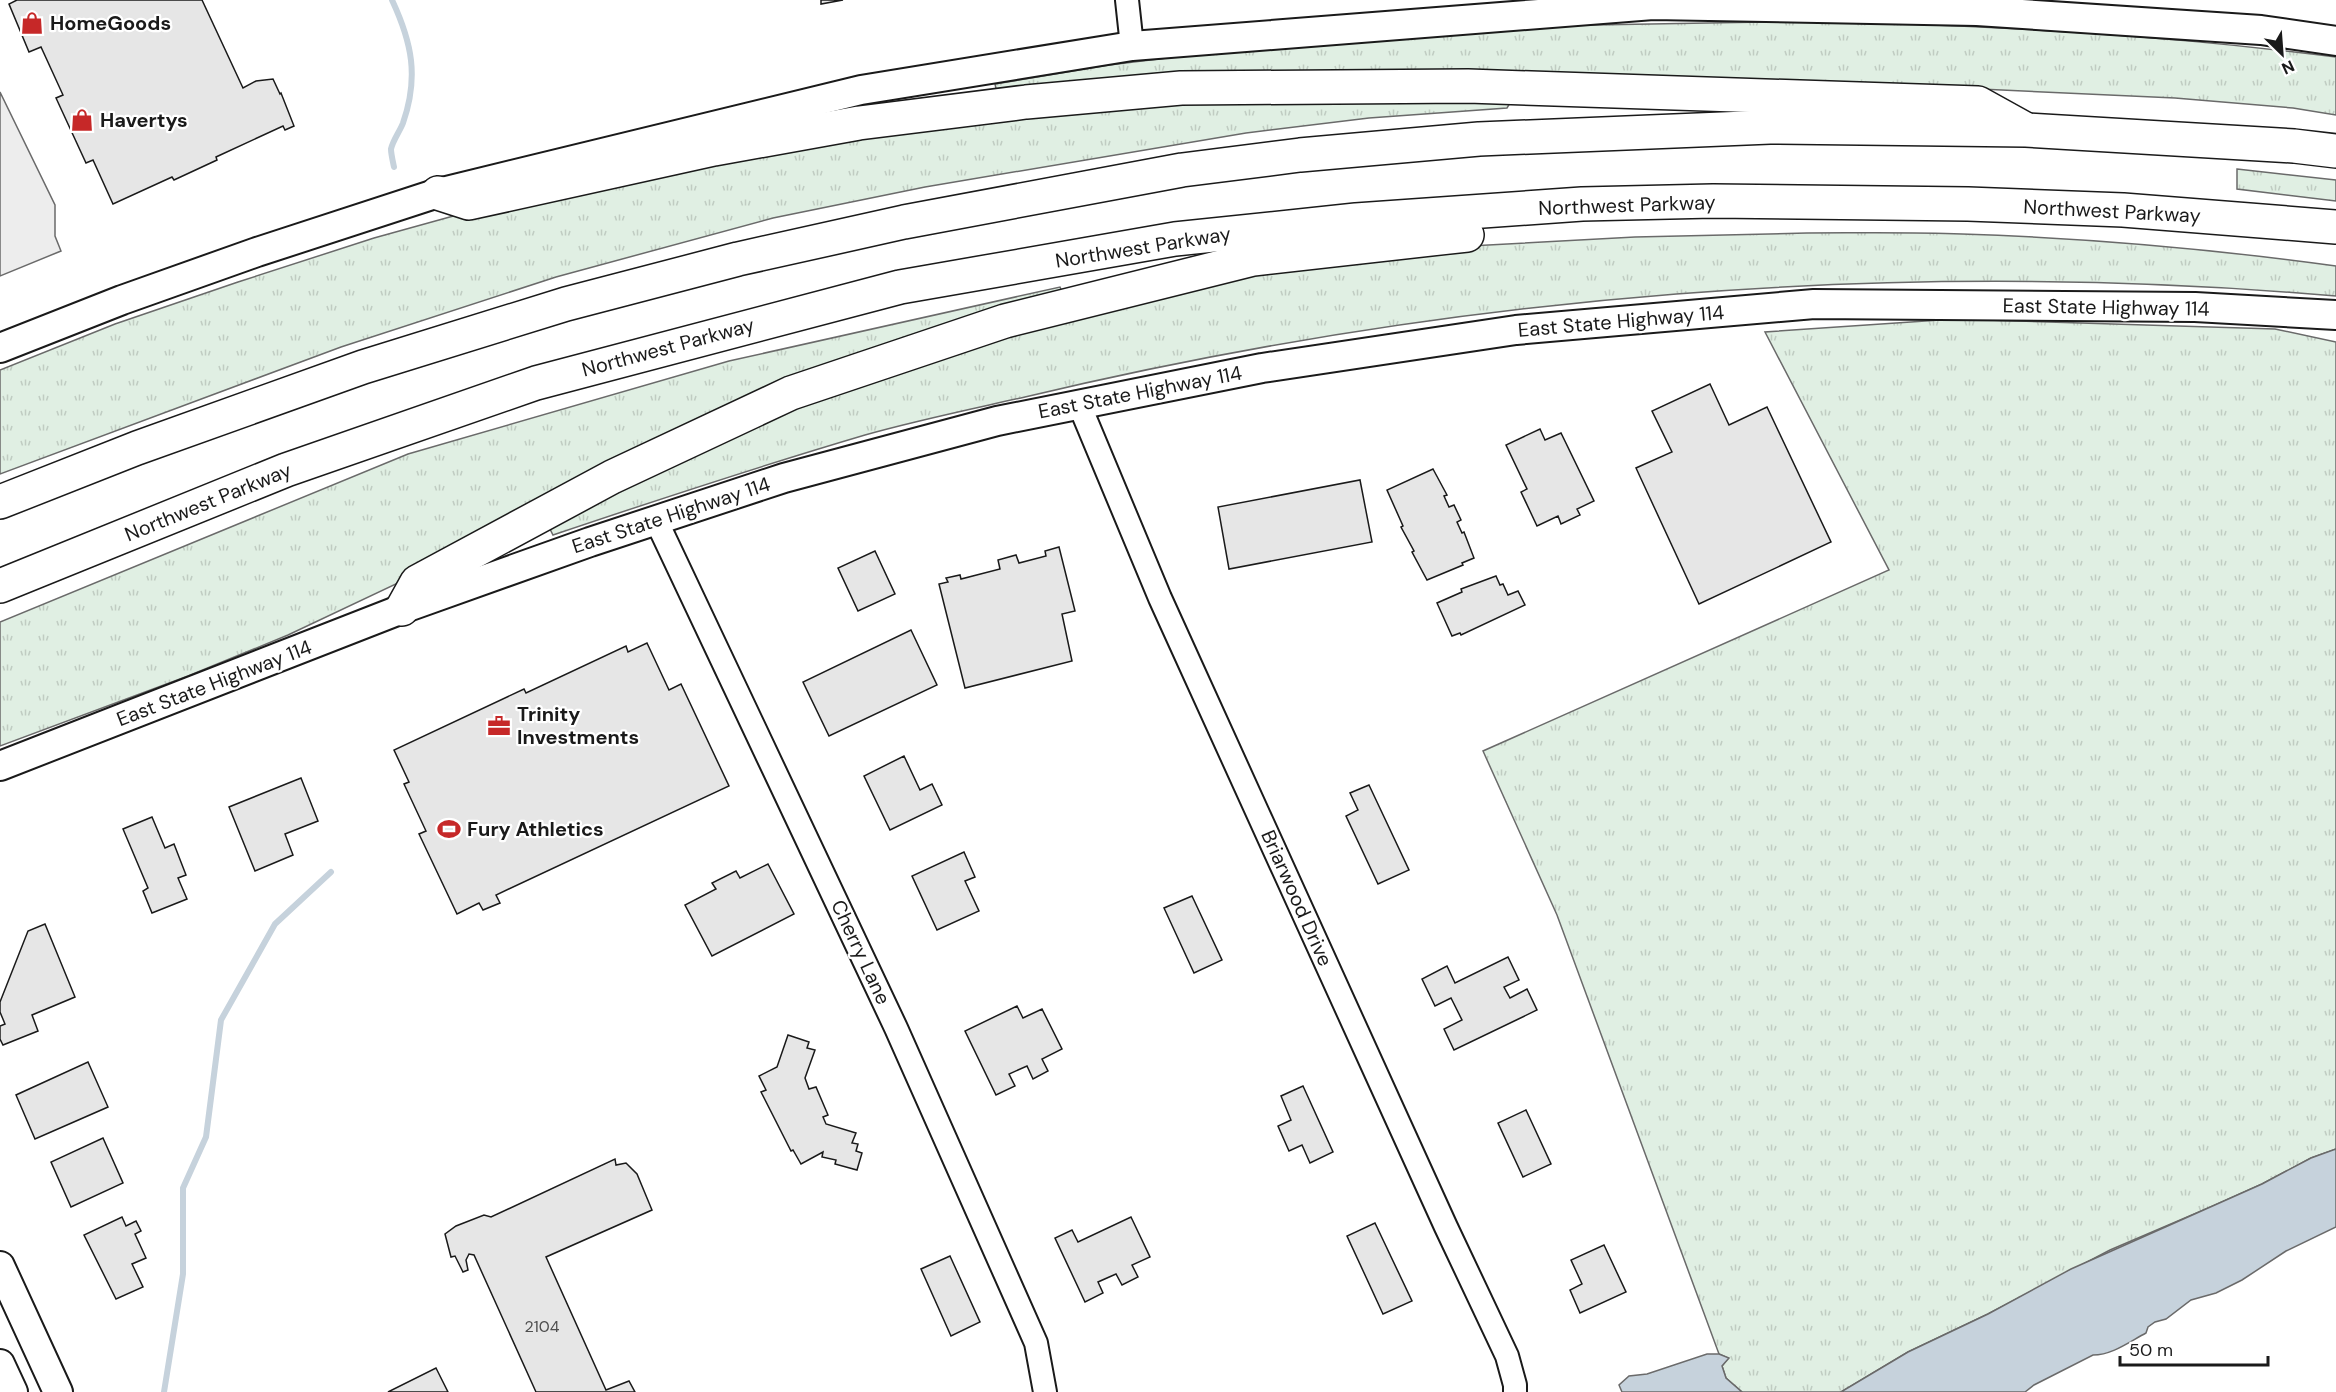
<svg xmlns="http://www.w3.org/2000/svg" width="2336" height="1392" font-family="'DM Sans',sans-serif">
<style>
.grass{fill:url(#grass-tufts);stroke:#6a6a6a;stroke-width:1.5}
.parking{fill:#ededed;stroke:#6a6a6a;stroke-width:1.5}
.water{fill:#c6d2dc;stroke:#6a6a6a;stroke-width:1.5}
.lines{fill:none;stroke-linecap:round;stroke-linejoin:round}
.stream{stroke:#c6d2dc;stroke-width:6}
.building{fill:#e6e6e6;stroke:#1a1a1a;stroke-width:1.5}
.minor-casing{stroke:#1a1a1a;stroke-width:26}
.major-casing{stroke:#1a1a1a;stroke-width:32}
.highway-casing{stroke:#1a1a1a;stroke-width:36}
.minor{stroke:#fff;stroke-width:22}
.major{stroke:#fff;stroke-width:28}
.highway{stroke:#fff;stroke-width:33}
.labels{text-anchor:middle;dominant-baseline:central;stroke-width:4.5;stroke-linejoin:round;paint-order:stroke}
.number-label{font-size:16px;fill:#4d4d4d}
.poi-label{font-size:20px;font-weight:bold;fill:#1a1a1a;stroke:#fff;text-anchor:start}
.street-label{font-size:20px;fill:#1a1a1a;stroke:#fff}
</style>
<defs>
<pattern id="grass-tufts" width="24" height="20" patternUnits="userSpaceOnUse" patternTransform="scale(1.5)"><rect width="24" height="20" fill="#e0efe3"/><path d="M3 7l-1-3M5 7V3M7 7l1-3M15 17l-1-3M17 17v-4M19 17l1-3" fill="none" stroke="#c0ccc2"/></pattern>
</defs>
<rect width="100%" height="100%" fill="#fff"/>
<!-- grass -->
<g class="grass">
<path d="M 1822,21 C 1994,26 2165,35 2336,57 L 2336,115 L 2293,108 L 2175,98 L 1937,87 L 997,93 L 995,84 L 1109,65 L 1266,46 L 1535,26 Z"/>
<path d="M 1249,94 L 1510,103 L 1507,108 L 1369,118 L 1246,133 L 925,187 L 773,218 L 556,277 L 341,347 L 0,474 L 0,370 L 115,324 L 238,282 L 374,238 L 493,205 L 757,147 Z"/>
<path d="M 2237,169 L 2336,180 L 2336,201 L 2237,189 Z"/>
<path d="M 1807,233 C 1859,233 1911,232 1962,234 C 2087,238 2212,249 2336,266 L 2336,296 C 1898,258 1452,295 1025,397 C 972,409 918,420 865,435 C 760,466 657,500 553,535 L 548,525 L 788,411 L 977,340 L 1196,283 L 1432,248 L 1635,237 Z"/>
<path d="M 1060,287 L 1063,294 L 897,347 L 288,635 L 188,676 L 0,746 L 0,622 L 408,454 L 729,361 Z"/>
<path d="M 1955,319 L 2275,329 L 2336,342 L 2336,1149 L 2311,1158 L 2262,1184 L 2213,1206 L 2110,1250 L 1988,1314 L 1908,1352 L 1841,1392 L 1742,1392 L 1726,1378 L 1722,1366 L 1728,1358 L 1719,1354 L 1557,915 L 1483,751 L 1889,570 L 1765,332 Z"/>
</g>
<!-- parking -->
<path class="parking" d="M 0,92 L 55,205 L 55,236 L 61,251 L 0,276 Z"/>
<!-- water -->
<g class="water">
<path d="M 2336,1149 L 2336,1227 L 2286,1251 L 2242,1280 L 2216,1293 L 2191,1300 L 2166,1319 L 2155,1322 L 2148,1327 L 2146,1333 C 2129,1342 2112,1355 2093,1355 L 2034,1385 L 2025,1392 L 1841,1392 L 1908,1352 L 1988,1314 L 2071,1269 L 2262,1184 L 2311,1158 Z"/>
<path d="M 1707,1354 L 1719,1354 L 1729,1358 L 1722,1366 L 1726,1378 L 1742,1392 L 1622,1392 L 1619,1385 L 1629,1376 L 1647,1374 Z"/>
</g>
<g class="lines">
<!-- stream -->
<g class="stream">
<path d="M 392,0 C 412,43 419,77 403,123 C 400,131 393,140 391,149 C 391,154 393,162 394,167"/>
<path d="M 164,1392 L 183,1274 L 183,1188 L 206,1137 L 221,1020 L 275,924 L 331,872"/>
</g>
</g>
<!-- building -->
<g class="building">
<path d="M 17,0 L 202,0 L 243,88 L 256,81 L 273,79 L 280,94 L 281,93 L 294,126 L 285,130 L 283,126 L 216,157 L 217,160 L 174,180 L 172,177 L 113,204 L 93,160 L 86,163 L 56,98 L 63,95 L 41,47 L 29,52 L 9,4 Z"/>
<path d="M 821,0 L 843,0 L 821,4 Z"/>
<path d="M 1710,384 L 1729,425 L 1767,407 L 1831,542 L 1699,604 L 1636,468 L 1672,452 L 1652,411 Z"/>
<path d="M 1540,429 L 1545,440 L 1561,433 L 1594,501 L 1577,509 L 1580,515 L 1561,524 L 1558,516 L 1537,526 L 1521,492 L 1527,489 L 1506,445 Z"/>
<path d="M 1433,469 L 1447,495 L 1444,496 L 1449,507 L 1454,505 L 1461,520 L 1457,522 L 1462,533 L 1464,532 L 1474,558 L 1462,563 L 1463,565 L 1427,580 L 1412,552 L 1414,551 L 1401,527 L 1403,526 L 1387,490 Z"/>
<path d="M 1360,480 L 1372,542 L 1229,569 L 1218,507 Z"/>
<path d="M 1059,547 L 1075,611 L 1062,614 L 1072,661 L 965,688 L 939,584 L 948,582 L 946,578 L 960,575 L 961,579 L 1000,569 L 998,560 L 1016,555 L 1019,563 L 1046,556 L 1045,551 Z"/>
<path d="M 875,551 L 895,594 L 858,611 L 838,568 Z"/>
<path d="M 1496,576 L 1500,585 L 1503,584 L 1508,595 L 1518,591 L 1525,605 L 1461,635 L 1460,633 L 1452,636 L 1437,603 L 1462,592 L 1461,589 Z"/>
<path d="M 911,630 L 937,685 L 829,736 L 803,682 Z"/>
<path d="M 647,643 L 669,690 L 681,684 L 729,786 L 496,895 L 500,903 L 483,910 L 479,903 L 457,914 L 419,834 L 426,831 L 404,784 L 409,782 L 394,750 L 524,689 L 526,693 L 626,646 L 628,652 Z"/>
<path d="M 904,756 L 920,790 L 932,784 L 942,805 L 890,830 L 864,776 Z"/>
<path d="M 301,778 L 318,821 L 285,834 L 293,855 L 255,871 L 229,807 Z"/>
<path d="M 1369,785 L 1409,870 L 1378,884 L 1346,816 L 1358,810 L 1350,793 Z"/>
<path d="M 152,817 L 165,848 L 174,844 L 186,875 L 178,878 L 187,899 L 152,913 L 143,891 L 148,888 L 123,829 Z"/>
<path d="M 964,852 L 975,877 L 965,881 L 979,911 L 937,930 L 912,876 Z"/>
<path d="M 768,864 L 794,914 L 712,956 L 685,905 L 716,889 L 712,883 L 736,871 L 740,878 Z"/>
<path d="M 1192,896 L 1222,960 L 1194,973 L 1164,908 Z"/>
<path d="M 45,924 L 75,997 L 32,1015 L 38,1031 L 3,1045 L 0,1039 L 0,1026 L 5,1024 L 0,1012 L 0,1002 L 28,931 Z"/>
<path d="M 1508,957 L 1519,980 L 1504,987 L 1510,998 L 1527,989 L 1537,1010 L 1454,1050 L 1444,1029 L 1462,1020 L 1451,998 L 1435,1006 L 1422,979 L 1447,966 L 1455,983 Z"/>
<path d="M 1017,1006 L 1023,1018 L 1042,1009 L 1062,1049 L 1042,1059 L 1048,1071 L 1033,1079 L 1027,1066 L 1009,1074 L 1015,1086 L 996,1095 L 965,1031 Z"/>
<path d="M 788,1035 L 809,1042 L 807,1048 L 815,1050 L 805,1078 L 809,1089 L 816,1087 L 828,1115 L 823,1117 L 826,1124 L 856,1133 L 852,1143 L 858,1144 L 856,1151 L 862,1153 L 857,1170 L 835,1164 L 836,1160 L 822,1157 L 823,1152 L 801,1164 L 793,1150 L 791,1151 L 761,1092 L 766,1090 L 759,1076 L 777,1067 Z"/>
<path d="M 88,1062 L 108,1107 L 35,1139 L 16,1095 Z"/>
<path d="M 1303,1086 L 1333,1152 L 1310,1163 L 1302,1145 L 1289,1151 L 1278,1126 L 1291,1120 L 1281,1096 Z"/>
<path d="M 1526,1110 L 1551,1164 L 1523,1177 L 1498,1123 Z"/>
<path d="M 103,1138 L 123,1183 L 71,1207 L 51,1162 Z"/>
<path d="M 615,1159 L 616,1165 L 626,1163 L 637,1174 L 652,1210 L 546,1257 L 606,1390 L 629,1381 L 635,1392 L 536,1392 L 474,1255 L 469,1254 L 466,1260 L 468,1270 L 463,1272 L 455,1256 L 451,1257 L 445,1234 L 456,1226 L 484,1215 L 491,1217 Z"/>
<path d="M 122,1217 L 126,1226 L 136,1221 L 141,1231 L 135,1234 L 146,1258 L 132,1264 L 143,1287 L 116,1299 L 84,1235 Z"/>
<path d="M 1131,1217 L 1150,1257 L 1132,1265 L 1138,1277 L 1122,1285 L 1116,1274 L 1098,1282 L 1103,1293 L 1085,1302 L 1055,1238 L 1072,1230 L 1078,1242 Z"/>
<path d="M 1375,1223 L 1412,1301 L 1383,1314 L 1347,1236 Z"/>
<path d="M 1604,1245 L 1626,1292 L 1580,1313 L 1570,1290 L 1582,1284 L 1571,1260 Z"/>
<path d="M 950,1256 L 980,1322 L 951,1336 L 921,1269 Z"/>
<path d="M 436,1368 L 448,1392 L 388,1392 Z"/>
</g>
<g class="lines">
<!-- minor casing -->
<g class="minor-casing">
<g id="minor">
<path d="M 1127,0 L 1132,46"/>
<path d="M 1079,404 L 1160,598 L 1446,1227 L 1507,1356 L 1515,1385 L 1515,1392"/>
<path d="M 656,520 L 896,1028 L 1036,1343 L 1045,1392"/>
</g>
</g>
<!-- major casing -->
<g class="major-casing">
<g id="major">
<path d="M 0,348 L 122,300 L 257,252 L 438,193 L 861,90 L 1132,46 L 1653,5 L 1977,11 L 2261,30 L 2336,41"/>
<path d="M 0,766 L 402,609 L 590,542 L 784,478 L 997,421 L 1262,368 L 1516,330 L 1814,304 L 2195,307 L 2336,315"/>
<path d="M 0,1266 L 58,1392"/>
<path d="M 0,1364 L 13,1392"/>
</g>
</g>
<!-- highway casing -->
<g class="highway-casing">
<g id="highway">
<path d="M 438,193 L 469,203 L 714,149 L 859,123 L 1026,102 L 1181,88 L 1468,86 L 1978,103 L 2025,129"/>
<path d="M 0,502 L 137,448 L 363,367 L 566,304 L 738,259 L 904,222 L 1182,170 L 1300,155 L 1479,139 L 1770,127 L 2026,130 L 2294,146 L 2336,151"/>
<path d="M 0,586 L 286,470 L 536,383 L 900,287 L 1175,239 L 1356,220 L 1582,204 L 1713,201 L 1968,204 L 2123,210 L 2336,227"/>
<path d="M 402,609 L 417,582 L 612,477 L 791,393 L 1005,321 L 1253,259 L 1467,235"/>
</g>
</g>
<!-- minor -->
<use href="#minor" class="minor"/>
<!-- major -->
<use href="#major" class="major"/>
<!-- highway -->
<use href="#highway" class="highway"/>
</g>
<!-- icons -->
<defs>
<g id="shop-bare" transform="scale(1.8)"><path d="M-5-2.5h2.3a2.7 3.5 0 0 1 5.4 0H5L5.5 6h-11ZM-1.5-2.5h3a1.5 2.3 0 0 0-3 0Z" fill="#c62828" stroke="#fff" stroke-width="2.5" paint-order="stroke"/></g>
<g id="office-bare" transform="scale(1.8)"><path d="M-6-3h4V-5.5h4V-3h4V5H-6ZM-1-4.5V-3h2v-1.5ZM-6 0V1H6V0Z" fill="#c62828" stroke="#fff" stroke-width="2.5" paint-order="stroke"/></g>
<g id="stadium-bare" transform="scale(1.8)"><path d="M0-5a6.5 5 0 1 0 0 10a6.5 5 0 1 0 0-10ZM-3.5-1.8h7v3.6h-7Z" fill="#c62828" stroke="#fff" stroke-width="2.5" paint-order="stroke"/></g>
</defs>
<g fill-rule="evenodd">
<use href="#shop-bare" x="32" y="23"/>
<use href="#shop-bare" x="82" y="120"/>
<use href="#office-bare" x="499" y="726"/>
<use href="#stadium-bare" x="449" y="829"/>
</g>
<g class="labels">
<!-- number labels -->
<g class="number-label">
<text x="542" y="1326">2104</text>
</g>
<!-- poi labels -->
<g class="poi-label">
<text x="50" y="23">HomeGoods</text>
<text x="100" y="120">Havertys</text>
<text x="517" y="714">Trinity<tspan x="517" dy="23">Investments</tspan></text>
<text x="467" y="829">Fury Athletics</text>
</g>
<!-- street labels -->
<g class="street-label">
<text transform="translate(1627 205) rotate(-2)">Northwest Parkway</text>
<text transform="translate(2112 211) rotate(3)">Northwest Parkway</text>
<text transform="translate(1143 247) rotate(-9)">Northwest Parkway</text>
<text transform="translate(2106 307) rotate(1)">East State Highway 114</text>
<text transform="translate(1621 321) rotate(-5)">East State Highway 114</text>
<text transform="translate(668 347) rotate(-15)">Northwest Parkway</text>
<text transform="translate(1140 392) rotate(-11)">East State Highway 114</text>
<text transform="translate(208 502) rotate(-22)">Northwest Parkway</text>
<text transform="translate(671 515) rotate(-18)">East State Highway 114</text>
<text transform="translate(214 683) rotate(-21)">East State Highway 114</text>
<text transform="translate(1297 898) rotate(66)">Briarwood Drive</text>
<text transform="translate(861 952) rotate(65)">Cherry Lane</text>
</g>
</g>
<!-- north arrow -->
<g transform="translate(2282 54) rotate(155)" stroke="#ffffff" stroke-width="4.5" paint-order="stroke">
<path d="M0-4.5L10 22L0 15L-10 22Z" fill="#1a1a1a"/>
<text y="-9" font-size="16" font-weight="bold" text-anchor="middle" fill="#1a1a1a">N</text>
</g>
<!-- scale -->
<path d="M2120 1356v9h148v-9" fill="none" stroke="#1a1a1a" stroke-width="3"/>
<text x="2129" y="1356" font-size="18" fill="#1a1a1a" stroke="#ffffff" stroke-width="4.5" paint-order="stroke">50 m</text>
</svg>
